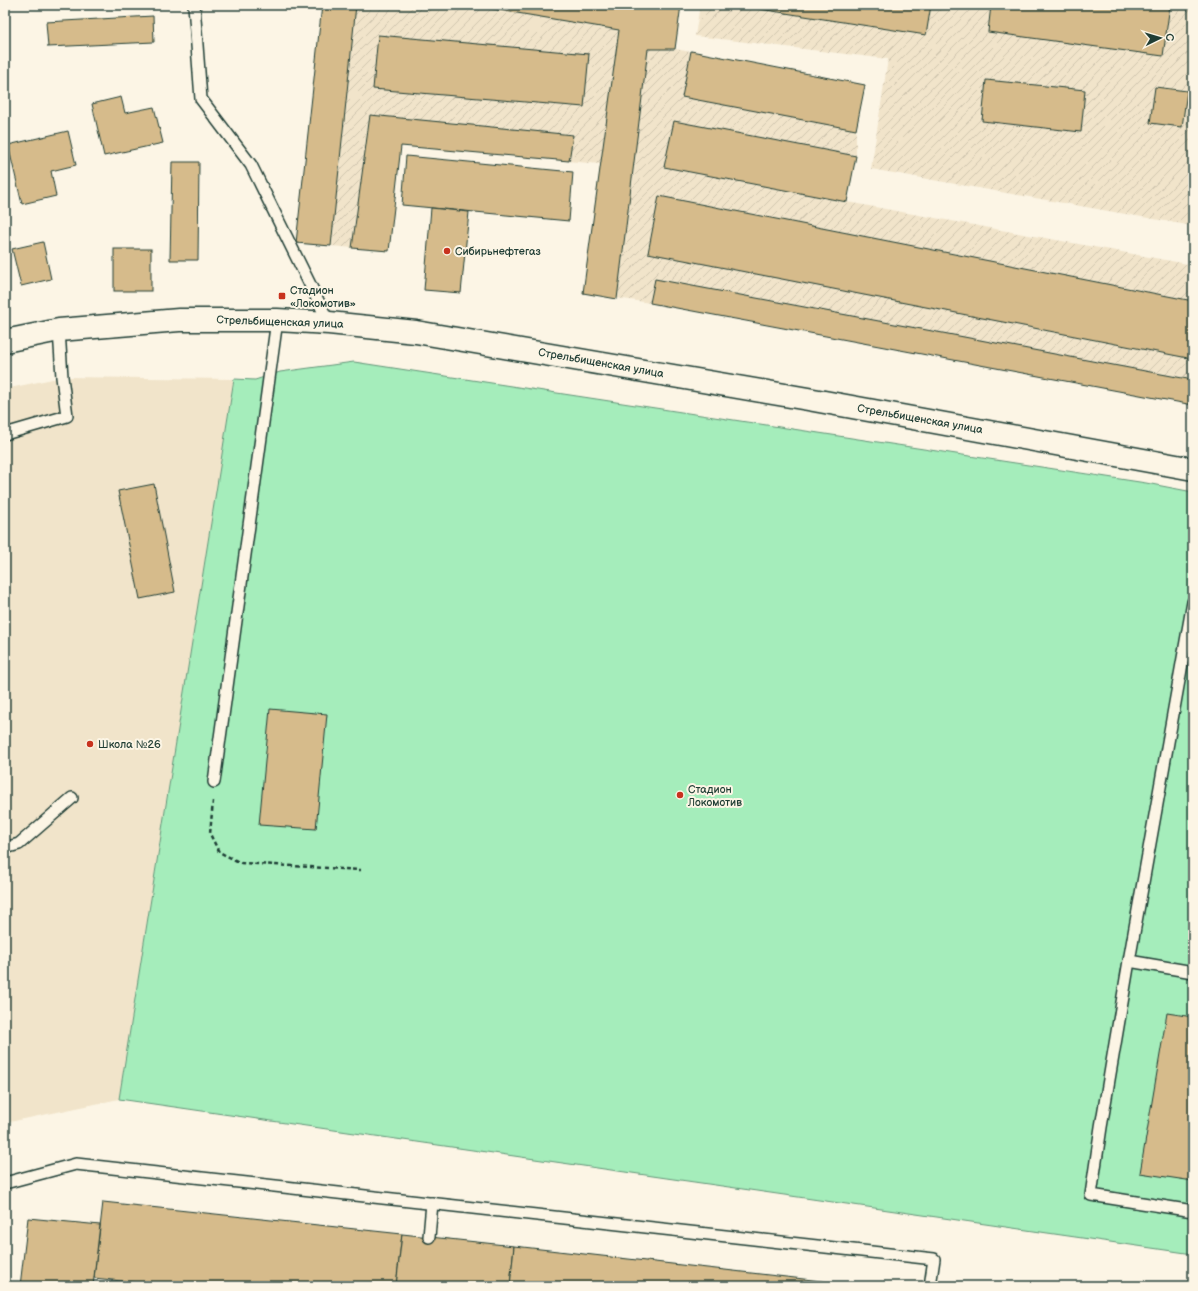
<svg xmlns="http://www.w3.org/2000/svg" width="1198" height="1291" font-family="'Balsamiq Sans',sans-serif">
<style>
.built{fill:#f1e4ca}
.industrial{fill:url(#industrial-furrows)}
.park{fill:#a5edbb;stroke:#629578}
.building{fill:#d6bb8b;stroke:#1f3d34}
.lines{fill:none;stroke-linecap:round;stroke-linejoin:round}
.lane-casing{stroke:#1f3d34;stroke-width:14}
.secondary-casing{stroke:#1f3d34;stroke-width:25}
.path{stroke:#1f3d34;stroke-width:2.5;stroke-dasharray:4 3;stroke-linecap:butt}
.lane{stroke:#fcf5e5;stroke-width:11}
.secondary{stroke:#fcf5e5;stroke-width:22}
.poi-dot{fill:#c8321e;stroke:#fcf5e5;stroke-width:1.5}
.labels{text-anchor:middle;dominant-baseline:central;stroke-width:4;stroke-linejoin:round;paint-order:stroke}
.poi-label{font-size:11px;fill:#1f3d34;stroke:#fcf5e5;text-anchor:start}
.street-label{font-size:11px;fill:#1f3d34;stroke:#fcf5e5}
</style>
<defs>
<pattern id="industrial-furrows" width="10" height="10" patternUnits="userSpaceOnUse"><rect width="10" height="10" fill="#f1e4ca"/><path d="M-1 1l2-2M0 10L10 0M9 11l2-2" fill="none" stroke="#cec4ae"/></pattern>
</defs>
<rect width="100%" height="100%" fill="#fcf5e5"/>
<filter id="ink" filterUnits="userSpaceOnUse"><feTurbulence type="fractalNoise" baseFrequency=".025" numOctaves="2"/><feDisplacementMap in="SourceGraphic" scale="8" xChannelSelector="R" yChannelSelector="G"/><feConvolveMatrix kernelMatrix="1 2 1 2 8 2 1 2 1" color-interpolation-filters="sRGB"/></filter>
<g filter="url(#ink)">
<!-- built -->
<path class="built" d="M 62,377 L 234,379 L 119,1099 L 5,1123 L 5,389 Z"/>
<!-- industrial -->
<g class="industrial">
<path d="M 322,5 L 681,5 L 675,49 L 865,85 L 856,130 L 856,156 L 847,202 L 1193,265 L 1193,405 L 650,303 L 583,293 L 600,164 L 401,146 L 389,251 L 296,243 Z"/>
<path d="M 700,5 L 1193,5 L 1193,226 L 871,169 L 888,59 L 695,36 Z"/>
</g>
<!-- park -->
<path class="park" d="M 354,362 L 1146,483 L 1193,492 L 1193,1254 L 119,1099 L 234,379 L 255,380 L 280,372 Z"/>
<!-- building -->
<g class="building">
<path d="M 322,5 L 356,5 L 331,246 L 296,243 Z"/>
<path d="M 469,5 L 681,5 L 675,49 L 648,49 L 617,299 L 583,293 L 619,30 Z"/>
<path d="M 734,5 L 931,5 L 926,35 Z"/>
<path d="M 991,5 L 1170,5 L 1163,56 L 988,32 Z"/>
<path d="M 153,16 L 154,42 L 48,47 L 46,22 Z"/>
<path d="M 378,35 L 589,54 L 584,107 L 373,89 Z"/>
<path d="M 691,51 L 865,85 L 856,130 L 682,97 Z"/>
<path d="M 986,80 L 1085,90 L 1081,132 L 982,121 Z"/>
<path d="M 1155,87 L 1187,91 L 1182,127 L 1150,123 Z"/>
<path d="M 1193,89 L 1193,116 L 1189,96 Z"/>
<path d="M 121,97 L 125,113 L 154,107 L 163,143 L 104,156 L 92,104 Z"/>
<path d="M 370,115 L 573,135 L 569,161 L 401,146 L 389,251 L 352,248 Z"/>
<path d="M 674,121 L 856,156 L 847,202 L 664,167 Z"/>
<path d="M 68,131 L 76,165 L 51,171 L 56,196 L 22,204 L 8,145 Z"/>
<path d="M 406,156 L 573,172 L 569,221 L 402,205 Z"/>
<path d="M 172,162 L 199,162 L 198,260 L 170,260 Z"/>
<path d="M 659,196 L 1193,301 L 1193,359 L 648,253 Z"/>
<path d="M 431,208 L 469,212 L 461,293 L 424,290 Z"/>
<path d="M 43,242 L 51,279 L 21,286 L 12,249 Z"/>
<rect x="114" y="249" width="37" height="42"/>
<path d="M 655,279 L 1193,380 L 1193,405 L 650,303 Z"/>
<path d="M 154,484 L 175,592 L 140,599 L 118,491 Z"/>
<path d="M 270,709 L 327,714 L 316,829 L 259,825 Z"/>
<path d="M 1167,1013 L 1193,1017 L 1193,1181 L 1140,1173 Z"/>
<path d="M 103,1202 L 402,1234 L 396,1286 L 167,1286 L 94,1278 Z"/>
<path d="M 28,1218 L 100,1225 L 93,1286 L 20,1286 Z"/>
<path d="M 402,1234 L 514,1246 L 510,1286 L 396,1286 Z"/>
<path d="M 514,1246 L 830,1282 L 830,1286 L 510,1286 Z"/>
</g>
<g class="lines">
<!-- lane casing -->
<g class="lane-casing">
<g id="lane">
<path d="M 194,5 L 201,99 L 251,165 L 329,323"/>
<path d="M 5,434 L 67,416 L 62,377 L 59,330"/>
<path d="M 1193,602 L 1129,961 L 1193,972"/>
<path d="M 214,782 L 277,320"/>
<path d="M 5,848 L 19,844 L 72,798"/>
<path d="M 1129,961 L 1101,1127 L 1091,1195 L 1193,1211"/>
<path d="M 5,1183 L 76,1164 L 934,1259 L 930,1286"/>
<path d="M 429,1237 L 432,1203"/>
</g>
</g>
<!-- secondary casing -->
<g class="secondary-casing">
<path id="secondary" d="M 5,341 L 59,330 L 179,320 L 277,320 L 329,323 L 416,332 L 808,399 L 1193,469"/>
</g>
<!-- path -->
<path class="path" d="M 213,801 L 210,834 L 219,852 L 241,863 L 361,870"/>
<!-- lane -->
<use href="#lane" class="lane"/>
<!-- secondary -->
<use href="#secondary" class="secondary"/>
</g>
</g>
<!-- markers -->
<g class="poi-dot">
<circle cx="447" cy="251" r="4"/>
<rect x="278" y="292" width="8" height="8" rx="2"/>
<circle cx="90" cy="744" r="4"/>
<circle cx="680" cy="795" r="4"/>
</g>
<g class="labels">
<!-- poi labels -->
<g class="poi-label">
<text x="455" y="251">Сибирьнефтегаз</text>
<text x="290" y="290">Стадион<tspan x="290" dy="13">«Локомотив»</tspan></text>
<text x="98" y="744">Школа №26</text>
<text x="688" y="789">Стадион<tspan x="688" dy="13">Локомотив</tspan></text>
</g>
<!-- street labels -->
<g class="street-label">
<text transform="translate(280 322) rotate(2)">Стрельбищенская улица</text>
<text transform="translate(601 363) rotate(10)">Стрельбищенская улица</text>
<text transform="translate(920 419) rotate(10)">Стрельбищенская улица</text>
</g>
</g>
<!-- margin -->
<rect width="1198" height="1291" fill="none" stroke="#fcf5e5" stroke-width="20"/>
<rect x="10" y="10" width="1178" height="1271" fill="none" stroke="#1f3d34" stroke-width="1.5" filter="url(#ink)"/>
<!-- north arrow -->
<g transform="translate(1160 38) rotate(85)" stroke="#fcf5e5" stroke-width="3" paint-order="stroke">
<path d="M0-3L7 15L0 10L-7 15Z" fill="#1f3d34"/>
<text y="-6" font-size="11" font-weight="bold" text-anchor="middle" fill="#1f3d34">С</text>
</g>
</svg>
